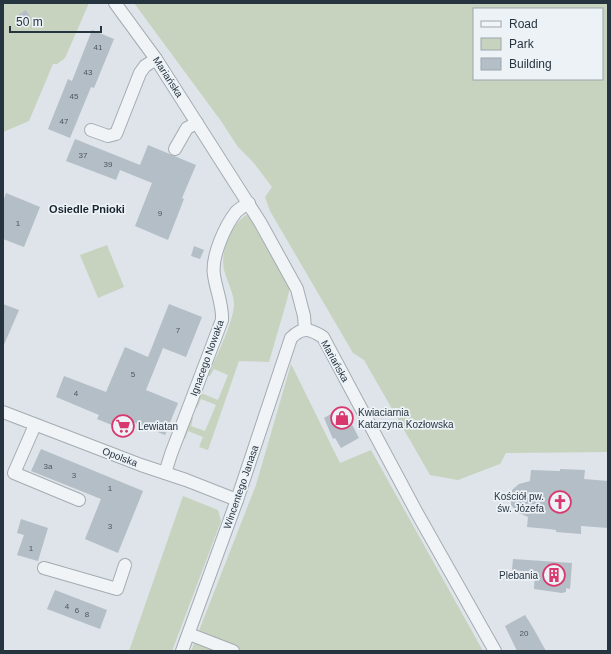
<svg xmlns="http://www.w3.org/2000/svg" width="611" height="654" font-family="Arial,sans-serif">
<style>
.green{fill:#c7d3be;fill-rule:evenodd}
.building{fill:#b4bec6}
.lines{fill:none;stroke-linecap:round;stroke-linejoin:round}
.minor-casing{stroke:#a3acb3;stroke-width:14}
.minor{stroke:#f1f4f7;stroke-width:12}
.labels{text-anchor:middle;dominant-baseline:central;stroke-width:3.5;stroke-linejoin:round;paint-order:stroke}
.number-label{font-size:8px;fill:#4a5662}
.street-label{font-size:10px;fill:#263440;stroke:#edf2f6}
.poi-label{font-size:10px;fill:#263440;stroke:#edf2f6;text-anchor:start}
.neighbourhood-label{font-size:11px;font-weight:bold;fill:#182531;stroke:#edf2f6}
</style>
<rect width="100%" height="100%" fill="#dee4e9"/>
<!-- green -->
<g class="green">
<path d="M 3,3 L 89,3 L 65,58 L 57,64 L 53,64 L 29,121 L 3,132 Z"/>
<path d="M 134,3 L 608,3 L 608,452 L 506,453 L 500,464 L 458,480 L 430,475 L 364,360 L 353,353 L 270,211 L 265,197 L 272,187 L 253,162 L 238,147 L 221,121 ZM 474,9 L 602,9 L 602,79 L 474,79 Z"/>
<path d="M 246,215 L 251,217 L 290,287 L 287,300 L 269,362 L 239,361 L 208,450 L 199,447 L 203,437 L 188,431 L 185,439 L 183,438 L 191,417 L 193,418 L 191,426 L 205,431 L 216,405 L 201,399 L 197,408 L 195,407 L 201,393 L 218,400 L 228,375 L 214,369 L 210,376 L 208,376 C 216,356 232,326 234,306 C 235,296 227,281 224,270 C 220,251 230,226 246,215 Z"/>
<path d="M 107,245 L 124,287 L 98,298 L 80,255 Z"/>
<path d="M 291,364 L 340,463 L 371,450 L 483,651 L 191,651 L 256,485 Z"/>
<path d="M 183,496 L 218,510 L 221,521 L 172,651 L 129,651 Z"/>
</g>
<!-- building -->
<g class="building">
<path d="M 26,10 L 31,18 L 23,24 L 18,15 Z"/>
<path d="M 92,30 L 114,39 L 94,88 L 91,87 L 70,138 L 48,129 L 68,79 L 72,81 Z"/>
<path d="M 75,139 L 140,165 L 148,145 L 196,165 L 182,198 L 184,199 L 168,240 L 135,226 L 152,183 L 120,170 L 116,180 L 66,161 Z"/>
<path d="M 6,193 L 40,207 L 24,247 L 3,239 L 3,202 Z"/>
<path d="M 194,246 L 204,250 L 200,259 L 191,256 Z"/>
<path d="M 3,304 L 19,310 L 3,347 Z"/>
<path d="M 169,304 L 202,317 L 186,357 L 163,348 L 146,390 L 178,403 L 165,435 L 133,422 L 129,432 L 97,419 L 99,415 L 56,397 L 64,376 L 106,392 L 125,347 L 148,357 Z"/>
<path d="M 343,407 L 359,438 L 341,448 L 335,438 L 333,439 L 324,418 Z"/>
<path d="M 41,449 L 143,491 L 118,553 L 85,539 L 101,499 L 31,471 Z"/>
<path d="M 560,469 L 585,470 L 584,479 L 608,481 L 608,528 L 581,526 L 581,534 L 556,532 L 556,530 L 549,529 L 527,527 L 528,517 L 517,512 L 511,505 L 512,490 L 519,484 L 530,481 L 531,470 L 560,471 Z"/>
<path d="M 21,519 L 48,528 L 38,561 L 17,555 L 24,535 L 17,533 Z"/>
<path d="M 513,559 L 572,563 L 570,589 L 566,588 L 566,592 L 562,593 L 534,589 L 535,572 L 512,570 Z"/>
<path d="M 55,590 L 107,610 L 100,629 L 47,609 Z"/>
<path d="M 525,615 L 532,626 L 546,651 L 517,651 L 505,626 Z"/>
</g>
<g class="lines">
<!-- minor casing -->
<g class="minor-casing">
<g id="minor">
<path d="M 115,3 L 156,59 L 260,222 L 297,289 L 304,316 L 305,329"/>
<path d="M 91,130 L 108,136 L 116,134 L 140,73 L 145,66 L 156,59"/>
<path d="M 175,149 L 187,128 L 197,123"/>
<path d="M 3,412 L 141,465 L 186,480 L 237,500"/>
<path d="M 35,425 L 14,473 L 79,500"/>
<path d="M 165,473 L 171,454 L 222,320 C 223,305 216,290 214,275 C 211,257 225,226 236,212 C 240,208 244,206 249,203"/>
<path d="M 44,568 L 117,589 L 125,565"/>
<path d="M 189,634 L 233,651"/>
<path d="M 182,651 L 237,500 L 291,338 C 303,326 310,329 323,337 L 417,513 L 495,651"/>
</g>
</g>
<!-- minor -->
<use href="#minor" class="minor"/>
</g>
<!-- icons -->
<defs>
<g id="shop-ring" transform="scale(1.15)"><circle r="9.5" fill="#edf2f6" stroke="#d9386e" stroke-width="1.5"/><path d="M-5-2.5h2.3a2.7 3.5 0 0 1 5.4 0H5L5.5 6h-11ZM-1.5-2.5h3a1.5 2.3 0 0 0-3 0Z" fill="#d9386e"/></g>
<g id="supermarket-ring" transform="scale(1.15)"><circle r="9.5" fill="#edf2f6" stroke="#d9386e" stroke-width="1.5"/><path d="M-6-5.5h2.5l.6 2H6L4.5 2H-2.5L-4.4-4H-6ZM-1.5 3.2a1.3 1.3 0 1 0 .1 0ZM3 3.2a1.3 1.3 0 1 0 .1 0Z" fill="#d9386e"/></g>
<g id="church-ring" transform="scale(1.15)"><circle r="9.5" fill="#edf2f6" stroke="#d9386e" stroke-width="1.5"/><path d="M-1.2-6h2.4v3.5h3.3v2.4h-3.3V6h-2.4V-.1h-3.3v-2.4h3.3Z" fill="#d9386e"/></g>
<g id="building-ring" transform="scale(1.15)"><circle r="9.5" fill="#edf2f6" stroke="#d9386e" stroke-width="1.5"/><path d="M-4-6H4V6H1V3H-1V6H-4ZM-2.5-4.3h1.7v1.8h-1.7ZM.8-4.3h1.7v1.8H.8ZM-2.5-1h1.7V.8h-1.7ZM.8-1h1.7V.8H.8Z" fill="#d9386e"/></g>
</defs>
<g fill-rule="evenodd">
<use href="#shop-ring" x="342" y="418"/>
<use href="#supermarket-ring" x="123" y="426"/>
<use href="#church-ring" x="560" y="502"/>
<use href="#building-ring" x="554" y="575"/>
</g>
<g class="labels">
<!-- number labels -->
<g class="number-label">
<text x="98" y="47">41</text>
<text x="88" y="72">43</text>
<text x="74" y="96">45</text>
<text x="64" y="121">47</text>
<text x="83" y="155">37</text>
<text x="108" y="164">39</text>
<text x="160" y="213">9</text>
<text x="18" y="223">1</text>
<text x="178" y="330">7</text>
<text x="133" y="374">5</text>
<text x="76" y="393">4</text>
<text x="48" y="466">3a</text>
<text x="74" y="475">3</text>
<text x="110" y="488">1</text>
<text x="110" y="526">3</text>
<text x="31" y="548">1</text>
<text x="67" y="606">4</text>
<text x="77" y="610">6</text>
<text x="87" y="614">8</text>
<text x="524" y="633">20</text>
</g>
<!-- street labels -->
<g class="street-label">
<text transform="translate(168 77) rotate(57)">Mariańska</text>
<text transform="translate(207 358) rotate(-70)">Ignacego Nowaka</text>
<text transform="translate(335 361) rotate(61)">Mariańska</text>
<text transform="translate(120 457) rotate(21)">Opolska</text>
<text transform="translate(241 487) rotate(-71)">Wincentego Janasa</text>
</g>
<!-- poi labels -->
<g class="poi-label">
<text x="358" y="412">Kwiaciarnia<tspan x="358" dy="12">Katarzyna Kozłowska</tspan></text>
<text x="138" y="426">Lewiatan</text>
<text x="544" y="496" text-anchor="end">Kościół pw.<tspan x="544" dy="12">św. Józefa</tspan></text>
<text x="538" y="575" text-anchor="end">Plebania</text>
</g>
<!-- neighbourhood labels -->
<g class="neighbourhood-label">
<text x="87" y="209">Osiedle Pnioki</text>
</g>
</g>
<!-- border -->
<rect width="611" height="654" fill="none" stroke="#263440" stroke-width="8"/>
<!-- legend -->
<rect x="473" y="8" width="130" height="72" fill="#edf2f6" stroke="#9da6ad"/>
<rect x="481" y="21" width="20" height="6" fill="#f1f4f7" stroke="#9da6ad"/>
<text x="509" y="28" font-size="12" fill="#263440">Road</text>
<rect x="481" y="38" width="20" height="12" fill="#c7d3be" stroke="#9da6ad"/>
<text x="509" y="48" font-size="12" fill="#263440">Park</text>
<rect x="481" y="58" width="20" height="12" fill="#b4bec6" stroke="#9da6ad"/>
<text x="509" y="68" font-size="12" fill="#263440">Building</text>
<!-- scale -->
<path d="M10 26v6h91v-6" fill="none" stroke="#263440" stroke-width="2"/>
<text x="16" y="26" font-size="12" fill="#263440" stroke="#edf2f6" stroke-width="3" paint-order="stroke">50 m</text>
</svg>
